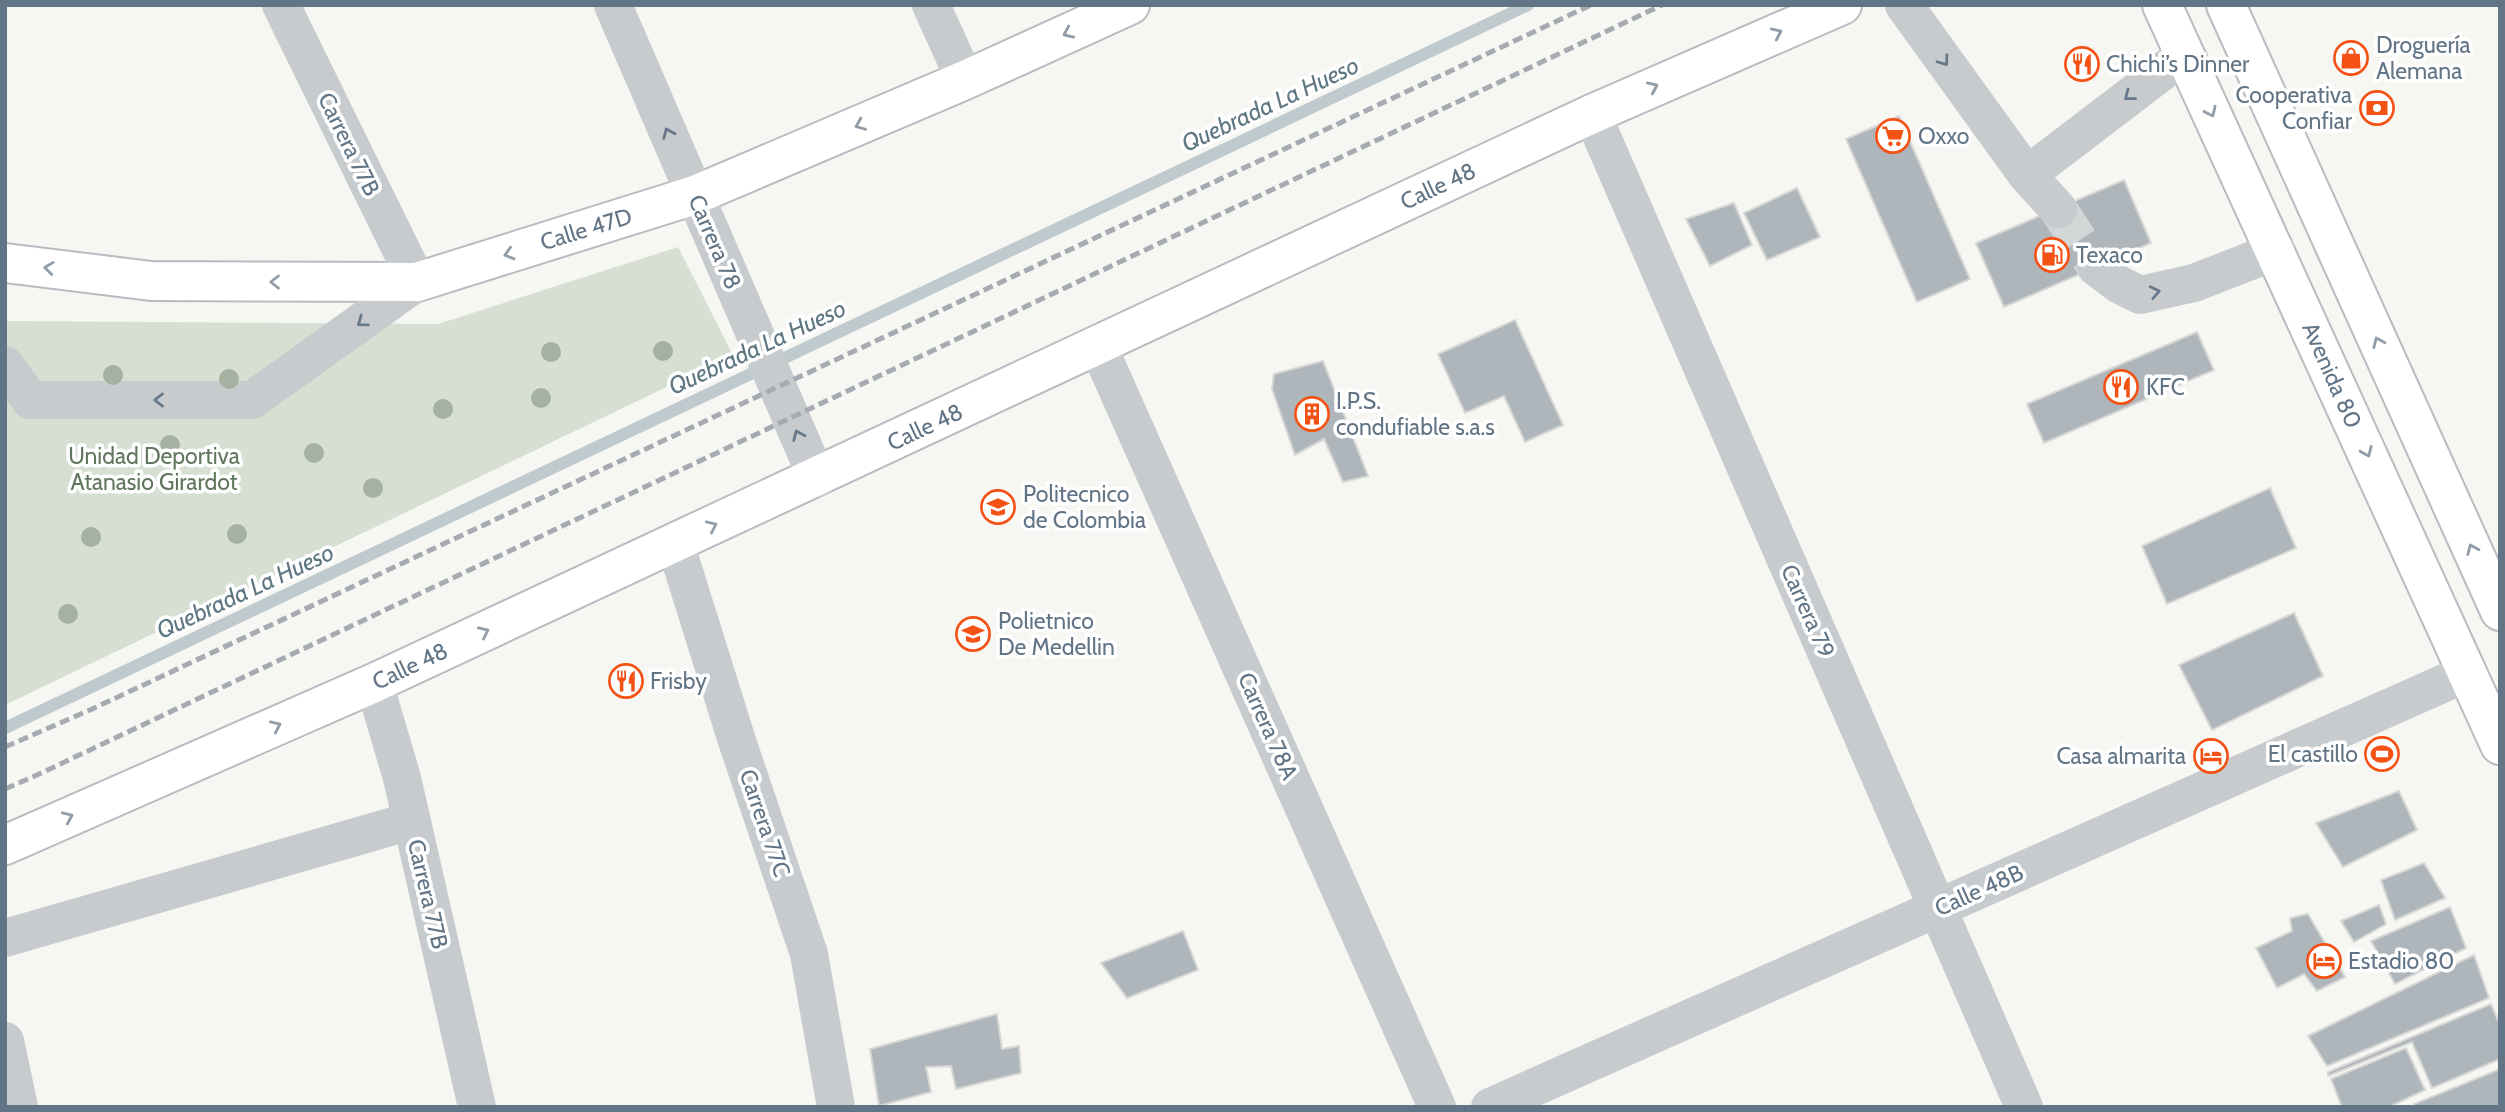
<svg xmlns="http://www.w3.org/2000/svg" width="2505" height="1112" font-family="Cabin,sans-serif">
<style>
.green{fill:#d7dfd3}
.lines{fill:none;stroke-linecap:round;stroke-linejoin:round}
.stream{stroke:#bfcacf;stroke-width:12}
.building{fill:#aeb6bc;stroke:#d7d7d5;stroke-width:2}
.minor-tunnel{stroke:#d1d6d7;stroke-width:38;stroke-dasharray:38 19;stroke-linecap:butt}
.major-casing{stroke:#b8bcc0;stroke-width:42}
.minor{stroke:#c8cbce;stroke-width:38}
.major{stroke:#fff;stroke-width:38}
.rail{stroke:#a5abb1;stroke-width:5;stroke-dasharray:10 5;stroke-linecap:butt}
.tree{fill:#a5b1a1}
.oneway{stroke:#919eaa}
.oneway2{stroke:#67798a}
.labels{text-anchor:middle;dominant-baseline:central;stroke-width:7;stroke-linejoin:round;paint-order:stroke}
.poi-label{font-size:23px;fill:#627586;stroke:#fff;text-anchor:start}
.street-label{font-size:23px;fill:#627586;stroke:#fff}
.park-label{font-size:23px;fill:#62785e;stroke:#fff}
.water-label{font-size:24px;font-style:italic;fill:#5e7783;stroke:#fff}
</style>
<rect width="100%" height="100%" fill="#f6f6f2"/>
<!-- green -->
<path class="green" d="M 678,247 L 733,355 L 5,705 L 5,321 L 438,324 Z"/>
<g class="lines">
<!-- stream -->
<path class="stream" d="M 5,728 L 1528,5"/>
</g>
<!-- building -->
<g class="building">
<path d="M 1899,116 L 1970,279 L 1917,302 L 1846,139 Z"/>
<path d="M 2124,180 L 2151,243 L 2004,307 L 1976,243 Z"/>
<path d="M 1797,188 L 1820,237 L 1767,260 L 1744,213 Z"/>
<path d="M 1734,203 L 1752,245 L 1710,266 L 1686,219 Z"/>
<path d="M 1515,320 L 1563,425 L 1525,442 L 1504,396 L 1465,413 L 1438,354 Z"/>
<path d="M 2197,332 L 2214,370 L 2044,443 L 2027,404 Z"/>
<path d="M 1323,361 L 1368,476 L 1343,482 L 1324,439 L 1295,455 L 1272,389 L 1274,374 Z"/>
<path d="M 2270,488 L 2296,548 L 2167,604 L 2142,546 Z"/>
<path d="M 2294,613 L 2323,676 L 2212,730 L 2179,665 Z"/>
<path d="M 2399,791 L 2417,830 L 2343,867 L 2316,823 Z"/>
<path d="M 2424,863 L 2445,898 L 2395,920 L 2381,880 Z"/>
<path d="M 2379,905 L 2386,924 L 2354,942 L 2341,921 Z"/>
<path d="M 2450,907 L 2466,948 L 2395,984 L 2371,941 Z"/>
<path d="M 2308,914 L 2345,977 L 2317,991 L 2304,974 L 2277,988 L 2256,948 L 2292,931 L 2290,918 Z"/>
<path d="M 1183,931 L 1198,970 L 1127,998 L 1101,963 Z"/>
<path d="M 2474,955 L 2489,998 L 2327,1066 L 2308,1036 Z"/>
<path d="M 2491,1004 L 2500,1025 L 2500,1059 L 2432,1088 L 2412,1042 L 2328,1076 L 2328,1072 Z"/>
<path d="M 997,1014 L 1002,1049 L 1019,1046 L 1021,1073 L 956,1089 L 951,1066 L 926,1067 L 931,1092 L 879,1106 L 870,1049 Z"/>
<path d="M 2406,1048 L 2425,1090 L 2389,1107 L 2342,1107 L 2331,1079 Z"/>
<path d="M 2500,1069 L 2500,1107 L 2415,1107 L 2414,1104 Z"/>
</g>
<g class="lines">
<!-- minor-tunnel -->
<path class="minor-tunnel" d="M 2058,209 L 2096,267"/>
<!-- major casing -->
<g class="major-casing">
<g id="major">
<path d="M 2162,5 L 2500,745"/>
<path d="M 2226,5 L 2500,611"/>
<path d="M 5,263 L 151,281 L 417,282 L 695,195 L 965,80 L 1130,5"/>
<path d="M 5,845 L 374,683 L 1592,114 L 1842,5"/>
</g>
</g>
<!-- minor -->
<g class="minor">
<path d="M 613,5 L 817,478"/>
<path d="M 931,5 L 965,80"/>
<path d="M 1904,5 L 2027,175 L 2058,209"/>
<path d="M 1592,114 L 2024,1107"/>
<path d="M 2027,175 L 2184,55"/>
<path d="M 2096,267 L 2120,285 L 2140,295 L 2194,283 L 2276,251"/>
<path d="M 1098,346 L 1437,1107"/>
<path d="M 5,365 L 30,400 L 252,400 L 417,282 L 281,5"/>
<path d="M 675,543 L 737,741 L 809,954 L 836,1107"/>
<path d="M 374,683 L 402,778 L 477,1107"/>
<path d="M 5,938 L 411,821"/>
<path d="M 5,1041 L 19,1107"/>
<path d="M 1490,1107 L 2467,673"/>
</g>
<!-- major -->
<use href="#major" class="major"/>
<!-- rail -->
<g class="rail">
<path d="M 5,747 L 90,710 L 1591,5"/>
<path d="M 5,789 L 37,775 L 1662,5"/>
</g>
</g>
<!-- trees -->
<g class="tree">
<circle cx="663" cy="351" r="10"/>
<circle cx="551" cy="352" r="10"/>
<circle cx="113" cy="375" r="10"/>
<circle cx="229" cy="379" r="10"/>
<circle cx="541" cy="398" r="10"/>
<circle cx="443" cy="409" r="10"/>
<circle cx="170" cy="445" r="10"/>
<circle cx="314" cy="453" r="10"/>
<circle cx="373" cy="488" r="10"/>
<circle cx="237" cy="534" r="10"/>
<circle cx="91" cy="537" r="10"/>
<circle cx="68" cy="614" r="10"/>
</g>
<!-- one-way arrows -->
<defs><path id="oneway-chevron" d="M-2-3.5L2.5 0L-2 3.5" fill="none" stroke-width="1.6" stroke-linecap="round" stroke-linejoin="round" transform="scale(1.75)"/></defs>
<g class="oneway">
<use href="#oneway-chevron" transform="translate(1068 33) rotate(156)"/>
<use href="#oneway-chevron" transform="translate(1777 33) rotate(-24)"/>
<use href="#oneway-chevron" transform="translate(1653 87) rotate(-24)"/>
<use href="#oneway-chevron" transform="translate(2211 112) rotate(65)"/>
<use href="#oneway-chevron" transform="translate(860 125) rotate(157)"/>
<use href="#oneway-chevron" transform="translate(509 254) rotate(163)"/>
<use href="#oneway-chevron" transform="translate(49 268) rotate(-173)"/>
<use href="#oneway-chevron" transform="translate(275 282) rotate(-180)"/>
<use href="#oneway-chevron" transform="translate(2378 342) rotate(-114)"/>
<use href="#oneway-chevron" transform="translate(2367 452) rotate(66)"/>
<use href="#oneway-chevron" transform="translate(712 526) rotate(-25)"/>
<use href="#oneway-chevron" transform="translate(2472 549) rotate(-114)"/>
<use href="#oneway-chevron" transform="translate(484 632) rotate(-25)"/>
<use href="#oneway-chevron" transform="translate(276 726) rotate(-24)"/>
<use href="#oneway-chevron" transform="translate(68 817) rotate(-24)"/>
</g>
<g class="oneway2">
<use href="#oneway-chevron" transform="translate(1944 61) rotate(54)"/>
<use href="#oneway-chevron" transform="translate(2129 96) rotate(142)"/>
<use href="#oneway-chevron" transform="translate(668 133) rotate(-113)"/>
<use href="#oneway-chevron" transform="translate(2155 292) rotate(-12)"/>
<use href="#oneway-chevron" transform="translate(362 322) rotate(144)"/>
<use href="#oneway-chevron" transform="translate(159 400) rotate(-180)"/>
<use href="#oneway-chevron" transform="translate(798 435) rotate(-113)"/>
</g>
<!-- icons -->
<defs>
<g id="shop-ring" transform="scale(1.75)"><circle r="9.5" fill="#fff" stroke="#f45115" stroke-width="1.5"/><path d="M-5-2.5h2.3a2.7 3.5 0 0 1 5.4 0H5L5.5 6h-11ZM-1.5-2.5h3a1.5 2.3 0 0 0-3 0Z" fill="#f45115"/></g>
<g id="restaurant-ring" transform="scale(1.75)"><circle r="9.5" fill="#fff" stroke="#f45115" stroke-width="1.5"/><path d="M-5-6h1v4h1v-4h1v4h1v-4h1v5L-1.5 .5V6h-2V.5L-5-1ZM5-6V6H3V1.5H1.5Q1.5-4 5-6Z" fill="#f45115"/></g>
<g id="bank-ring" transform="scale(1.75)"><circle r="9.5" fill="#fff" stroke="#f45115" stroke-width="1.5"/><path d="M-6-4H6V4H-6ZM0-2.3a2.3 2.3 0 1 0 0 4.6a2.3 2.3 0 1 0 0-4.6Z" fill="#f45115"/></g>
<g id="supermarket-ring" transform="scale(1.75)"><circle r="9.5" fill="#fff" stroke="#f45115" stroke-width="1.5"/><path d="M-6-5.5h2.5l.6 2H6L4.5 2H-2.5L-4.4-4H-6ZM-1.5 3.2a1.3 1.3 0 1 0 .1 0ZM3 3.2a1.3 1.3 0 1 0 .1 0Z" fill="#f45115"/></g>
<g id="fuel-ring" transform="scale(1.75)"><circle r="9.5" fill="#fff" stroke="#f45115" stroke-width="1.5"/><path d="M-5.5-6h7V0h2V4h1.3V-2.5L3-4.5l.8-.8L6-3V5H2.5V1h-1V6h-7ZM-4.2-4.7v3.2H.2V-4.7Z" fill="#f45115"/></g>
<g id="building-ring" transform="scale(1.75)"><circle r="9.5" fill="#fff" stroke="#f45115" stroke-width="1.5"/><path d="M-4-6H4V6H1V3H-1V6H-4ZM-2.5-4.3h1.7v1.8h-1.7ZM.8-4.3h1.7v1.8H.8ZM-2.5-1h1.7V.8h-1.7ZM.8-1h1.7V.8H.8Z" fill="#f45115"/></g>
<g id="university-ring" transform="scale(1.75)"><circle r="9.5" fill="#fff" stroke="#f45115" stroke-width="1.5"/><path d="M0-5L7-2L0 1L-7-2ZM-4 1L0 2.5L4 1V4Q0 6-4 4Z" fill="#f45115"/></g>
<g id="stadium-ring" transform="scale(1.75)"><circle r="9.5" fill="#fff" stroke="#f45115" stroke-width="1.5"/><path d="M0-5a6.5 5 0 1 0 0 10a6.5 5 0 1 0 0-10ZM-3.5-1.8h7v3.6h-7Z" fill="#f45115"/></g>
<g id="hotel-ring" transform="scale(1.75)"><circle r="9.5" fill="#fff" stroke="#f45115" stroke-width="1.5"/><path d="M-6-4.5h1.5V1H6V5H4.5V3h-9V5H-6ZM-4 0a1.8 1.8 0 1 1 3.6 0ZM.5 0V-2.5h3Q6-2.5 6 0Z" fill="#f45115"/></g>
</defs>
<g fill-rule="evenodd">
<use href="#shop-ring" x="2351" y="58"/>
<use href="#restaurant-ring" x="2082" y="64"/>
<use href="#bank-ring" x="2377" y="108"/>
<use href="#supermarket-ring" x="1893" y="136"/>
<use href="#fuel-ring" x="2052" y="255"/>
<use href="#restaurant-ring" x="2121" y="387"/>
<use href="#building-ring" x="1312" y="414"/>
<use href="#university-ring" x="998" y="507"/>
<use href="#university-ring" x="973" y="634"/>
<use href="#restaurant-ring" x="626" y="681"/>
<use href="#stadium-ring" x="2382" y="754"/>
<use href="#hotel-ring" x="2211" y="756"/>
<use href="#hotel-ring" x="2324" y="961"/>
</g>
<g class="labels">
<!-- poi labels -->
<g class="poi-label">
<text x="2376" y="45">Droguería<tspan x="2376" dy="26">Alemana</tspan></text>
<text x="2106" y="64">Chichi’s Dinner</text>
<text x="2352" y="95" text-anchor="end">Cooperativa<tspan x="2352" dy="26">Confiar</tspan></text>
<text x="1918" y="136">Oxxo</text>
<text x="2076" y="255">Texaco</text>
<text x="2146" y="387">KFC</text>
<text x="1336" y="401">I.P.S.<tspan x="1336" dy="26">condufiable s.a.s</tspan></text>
<text x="1023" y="494">Politecnico<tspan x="1023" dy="26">de Colombia</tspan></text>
<text x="998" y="621">Polietnico<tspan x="998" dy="26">De Medellin</tspan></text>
<text x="650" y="681">Frisby</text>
<text x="2358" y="754" text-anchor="end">El castillo</text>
<text x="2186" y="756" text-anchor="end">Casa almarita</text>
<text x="2348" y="961">Estadio 80</text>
</g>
<!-- street labels -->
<g class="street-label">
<text transform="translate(349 144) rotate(64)">Carrera 77B</text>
<text transform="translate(1438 186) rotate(-25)">Calle 48</text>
<text transform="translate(586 229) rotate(-17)">Calle 47D</text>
<text transform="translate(715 242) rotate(67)">Carrera 78</text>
<text transform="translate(2332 375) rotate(66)">Avenida 80</text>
<text transform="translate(925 427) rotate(-25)">Calle 48</text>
<text transform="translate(1808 611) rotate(66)">Carrera 79</text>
<text transform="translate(410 666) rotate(-25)">Calle 48</text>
<text transform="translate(1268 726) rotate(66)">Carrera 78A</text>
<text transform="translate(765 823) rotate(71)">Carrera 77C</text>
<text transform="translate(1979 890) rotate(-24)">Calle 48B</text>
<text transform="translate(428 894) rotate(77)">Carrera 77B</text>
</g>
<!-- park labels -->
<g class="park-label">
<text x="154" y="456">Unidad Deportiva<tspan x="154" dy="26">Atanasio Girardot</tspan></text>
</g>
<!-- water labels -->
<g class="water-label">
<text transform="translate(1270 104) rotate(-25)">Quebrada La Hueso</text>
<text transform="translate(757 347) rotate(-25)">Quebrada La Hueso</text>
<text transform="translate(245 591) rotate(-25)">Quebrada La Hueso</text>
</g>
</g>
<!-- border -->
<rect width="2505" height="1112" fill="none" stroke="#627586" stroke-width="14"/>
</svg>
